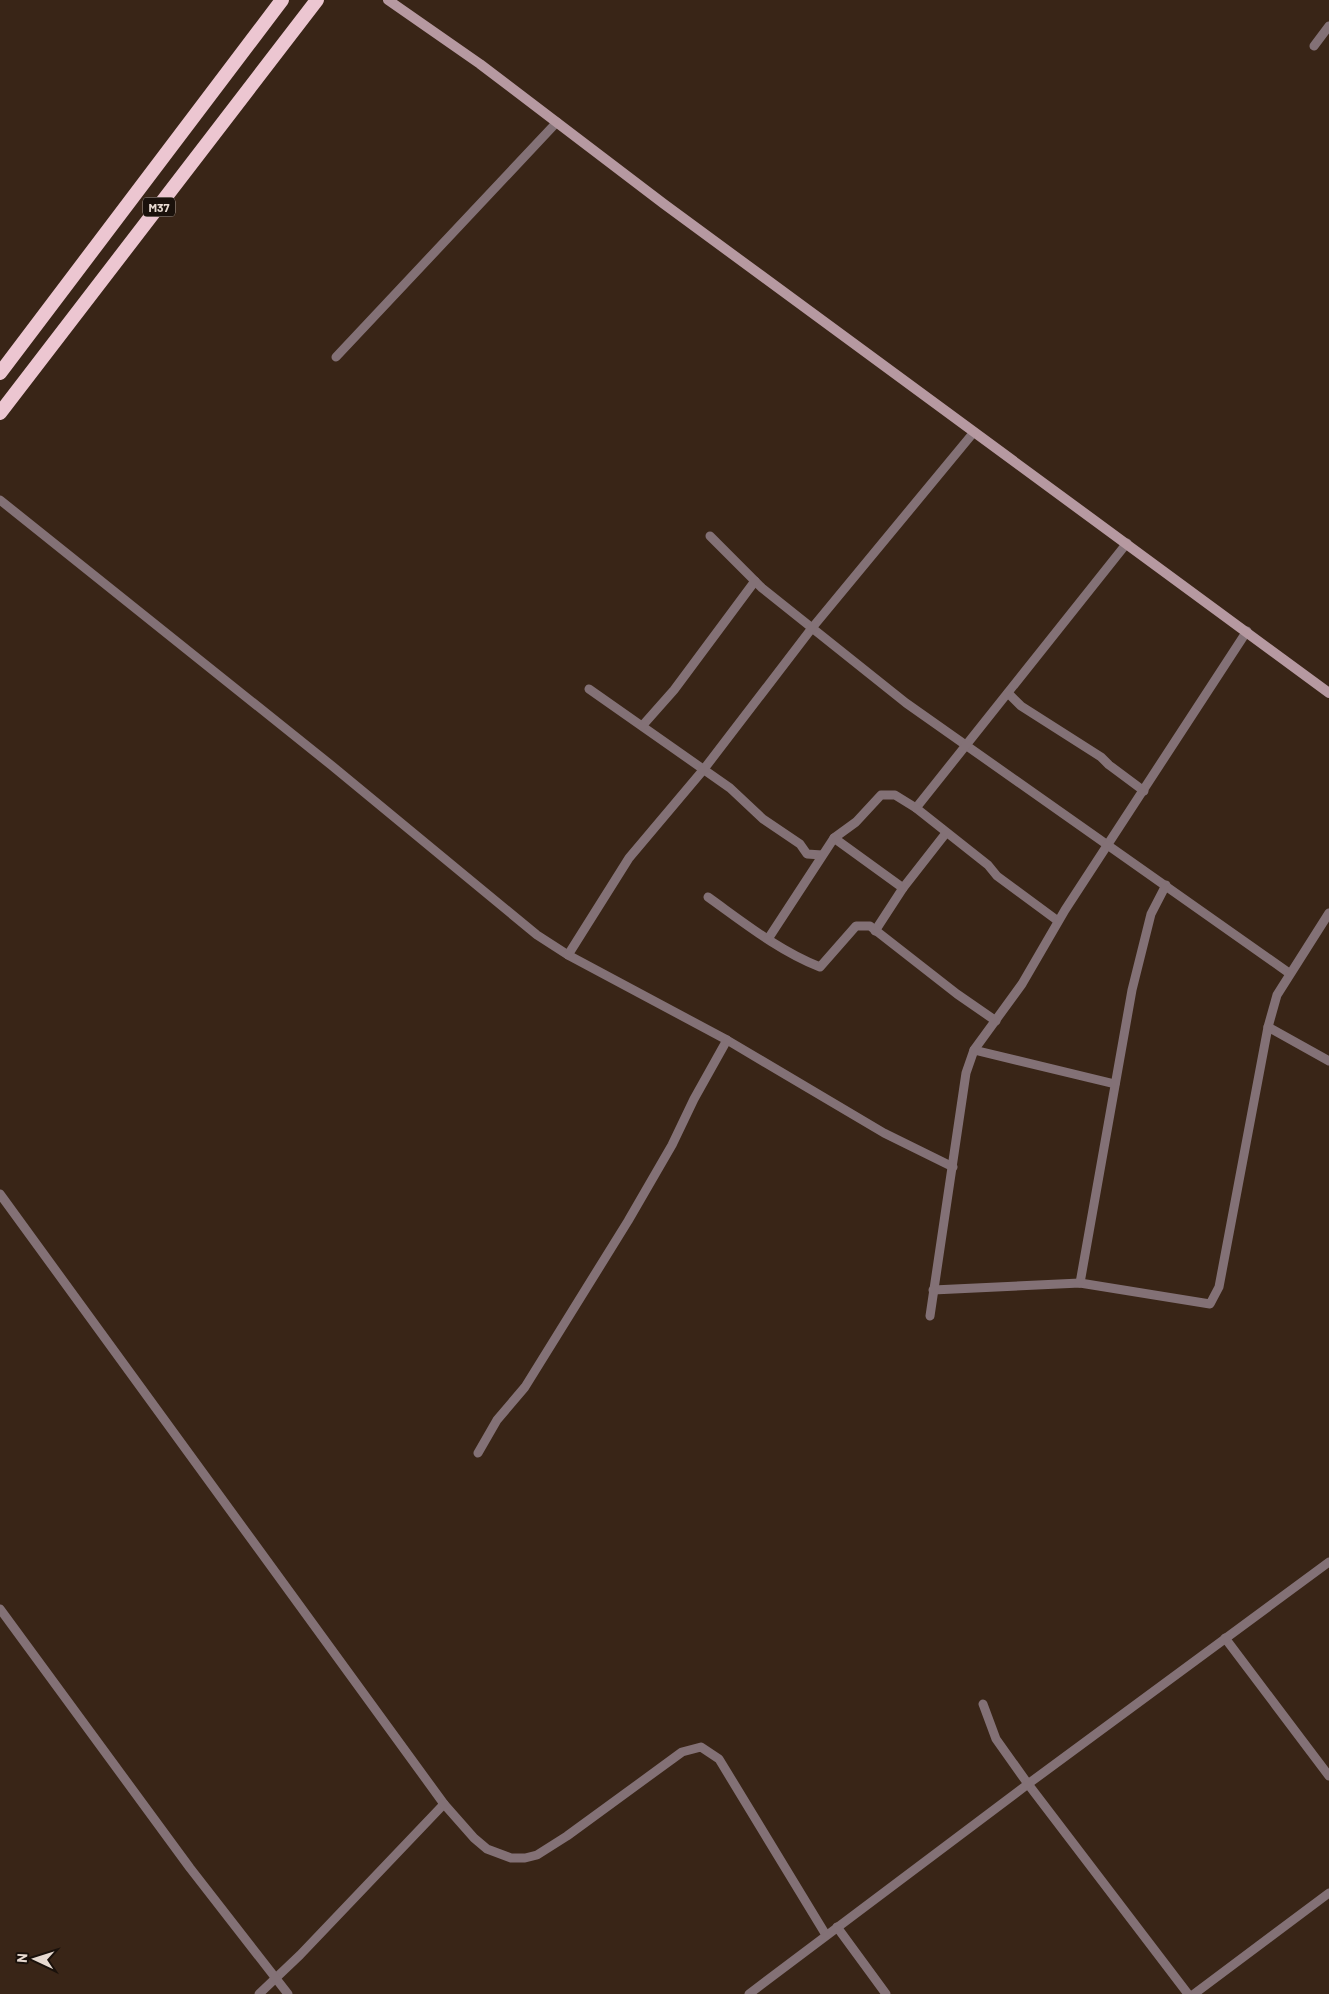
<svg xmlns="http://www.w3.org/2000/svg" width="1329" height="1994" font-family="Barlow,sans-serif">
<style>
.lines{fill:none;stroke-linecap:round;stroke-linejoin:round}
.minor{stroke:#837176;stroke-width:9}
.secondary{stroke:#b699a1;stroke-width:10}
.trunk{stroke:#ecc6d1;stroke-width:14}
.labels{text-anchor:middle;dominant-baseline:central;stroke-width:4;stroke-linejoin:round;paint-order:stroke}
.shield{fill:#1a110b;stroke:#aa9e96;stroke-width:1}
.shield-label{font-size:12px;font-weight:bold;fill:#e7dad1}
</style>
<rect width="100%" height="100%" fill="#392517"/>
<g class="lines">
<!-- minor -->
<g class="minor">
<path d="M 1314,46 L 1329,26"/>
<path d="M 336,357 L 557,122"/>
<path d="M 0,500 L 331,765 L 537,935 L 568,955 L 727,1040 L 884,1133 L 953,1167"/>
<path d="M 710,536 L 762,588 L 906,703 L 1289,973"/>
<path d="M 589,689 L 730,788 L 763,819 L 800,844 L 807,854 L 822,855"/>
<path d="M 1008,693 L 1021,706 L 1101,757 L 1109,765 L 1144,791"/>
<path d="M 643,725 L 674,690 L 755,581"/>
<path d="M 916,808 L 1127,543"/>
<path d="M 834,838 L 903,888"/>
<path d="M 708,897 C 743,922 779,951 820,967 L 856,926 L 870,926 L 957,994 L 996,1021"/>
<path d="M 875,931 L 903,888 L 946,833"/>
<path d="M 768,939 L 834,838 L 856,822 L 881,795 L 895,795 L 916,808 L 988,865 L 997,876 L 1058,921"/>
<path d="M 568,955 L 629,858 L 704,769 L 812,628 L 974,432"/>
<path d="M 1268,1027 L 1329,1061"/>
<path d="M 974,1050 L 1115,1084"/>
<path d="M 0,1194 L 444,1804 L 300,1955 L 259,1994"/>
<path d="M 1080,1283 L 1132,990 L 1151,914 L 1166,885"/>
<path d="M 933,1290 L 1080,1283 L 1210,1304 L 1219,1287 L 1268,1027 L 1277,995 L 1329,913"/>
<path d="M 930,1316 L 966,1073 L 974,1050 L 1022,984 L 1065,910 L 1247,631"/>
<path d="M 478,1453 L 497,1420 L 525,1387 L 628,1221 L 672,1145 L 694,1099 L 727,1040"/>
<path d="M 0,1609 L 190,1868 L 288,1994"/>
<path d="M 1225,1638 L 1329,1776"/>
<path d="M 983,1704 L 996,1739 L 1028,1784 L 1188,1994"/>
<path d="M 444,1804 L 474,1838 L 487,1849 L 511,1858 L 525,1858 L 537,1855 L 567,1836 L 682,1752 L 701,1747 L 719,1759 L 826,1935"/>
<path d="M 837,1927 L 886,1994"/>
<path d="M 749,1994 L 1028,1784 L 1329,1562"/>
<path d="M 1194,1994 L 1329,1893"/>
</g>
<!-- secondary -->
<path class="secondary" d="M 388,0 L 480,64 L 664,204 L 1329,693"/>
<!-- trunk -->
<g class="trunk">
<path d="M 0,373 L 282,0"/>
<path d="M 0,413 L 317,0"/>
</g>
</g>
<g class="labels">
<!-- shield labels -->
<rect class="shield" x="143" y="197.5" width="32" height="19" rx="4"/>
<g class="shield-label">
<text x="159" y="207">M37</text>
</g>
</g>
<!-- north arrow -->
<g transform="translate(35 1959) rotate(274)" stroke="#1a110b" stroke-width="4" paint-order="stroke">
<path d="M0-4L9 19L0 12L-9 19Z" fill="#e7dad1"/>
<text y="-8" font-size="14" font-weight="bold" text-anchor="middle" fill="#e7dad1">N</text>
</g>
</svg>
